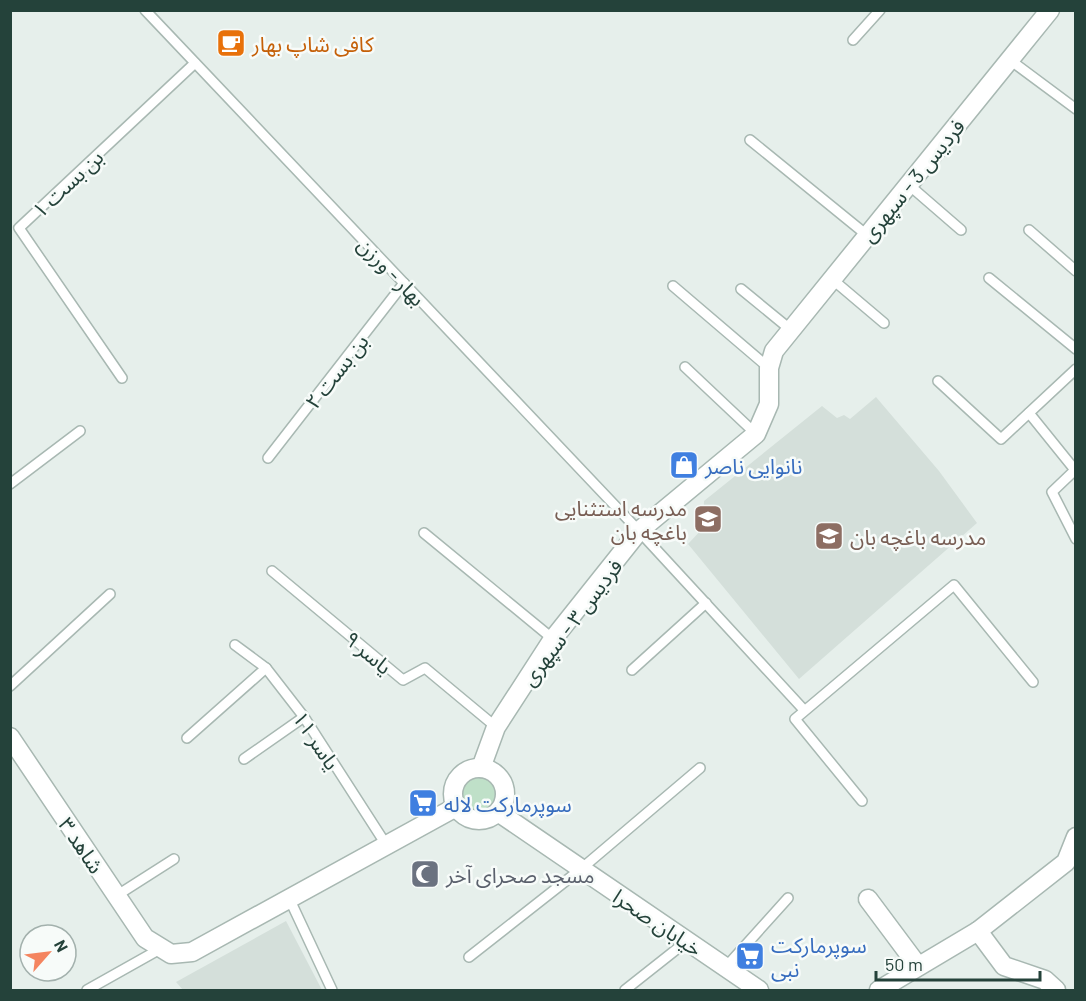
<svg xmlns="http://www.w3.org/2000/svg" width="1086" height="1001" font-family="Barlow,'Noto Sans Arabic',sans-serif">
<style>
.built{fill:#d4dfda}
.green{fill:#bfe0c8}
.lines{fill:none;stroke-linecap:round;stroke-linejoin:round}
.lane-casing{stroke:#a8b8b2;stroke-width:12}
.street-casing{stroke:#a8b8b2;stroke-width:21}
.lane{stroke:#fff;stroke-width:9}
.street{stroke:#fff;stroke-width:18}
.labels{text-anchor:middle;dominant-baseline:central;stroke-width:5;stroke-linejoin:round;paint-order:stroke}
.food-label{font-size:21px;fill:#c56008;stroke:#f7fbf9;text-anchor:start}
.street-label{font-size:21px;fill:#24423a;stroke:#f7fbf9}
.shop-label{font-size:21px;fill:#366cbe;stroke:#f7fbf9;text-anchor:start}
.education-label{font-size:21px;fill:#785e54;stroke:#f7fbf9;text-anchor:end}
.worship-label{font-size:21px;fill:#5b616d;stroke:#f7fbf9;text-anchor:start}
</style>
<rect width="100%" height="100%" fill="#e6efeb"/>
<!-- built -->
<g class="built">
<path d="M 876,397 L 939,471 L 977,523 L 799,679 L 688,544 L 703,528 L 704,501 L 822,406 L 837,418 L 844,415 L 850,419 Z"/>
<path d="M 286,921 L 322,990 L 183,990 L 176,982 Z"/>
</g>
<!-- green -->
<circle class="green" cx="478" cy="794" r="18"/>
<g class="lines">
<!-- lane casing -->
<g class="lane-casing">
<g id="lane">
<path d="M 145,10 L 639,531 L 804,710"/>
<path d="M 853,40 L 880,10"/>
<path d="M 1010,60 L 1076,109"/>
<path d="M 750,140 L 868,236"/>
<path d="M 909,185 L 961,230"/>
<path d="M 1029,230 L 1076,271"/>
<path d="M 989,278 L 1076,349"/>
<path d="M 832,279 L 884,323"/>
<path d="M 673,286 L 769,368"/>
<path d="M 741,289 L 791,330"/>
<path d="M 685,367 L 756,434"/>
<path d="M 122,378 L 19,228 L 195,63"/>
<path d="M 938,381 L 1001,439 L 1076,369"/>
<path d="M 1029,413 L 1075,470 L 1052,492 L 1076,539"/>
<path d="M 268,458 L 404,283"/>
<path d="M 10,484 L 80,431"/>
<path d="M 424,533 L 553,639"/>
<path d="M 272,571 L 403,680 L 425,668 L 496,727"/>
<path d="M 235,645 L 266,668 L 304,717 L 387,846"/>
<path d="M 632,670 L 706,603"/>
<path d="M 10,686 L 110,594"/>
<path d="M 187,738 L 266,668"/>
<path d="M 244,759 L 304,717"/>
<path d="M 862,801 L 795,719 L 954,585 L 1033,682"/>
<path d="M 116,896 L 174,859"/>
<path d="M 289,898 L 332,990"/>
<path d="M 469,957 L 581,869 L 700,768"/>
<path d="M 725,968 L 788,898"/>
<path d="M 87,990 L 160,949"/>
<path d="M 625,990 L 687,941"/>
</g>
</g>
<!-- street casing -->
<g class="street-casing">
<g id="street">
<path d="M 10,737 L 145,938 L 171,954 L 192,952 L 456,807"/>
<circle cx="479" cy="794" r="26"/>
<path d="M 481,768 L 496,727 L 553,639 L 639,531 L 756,434 L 769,404 L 769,368 L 774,351 L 1050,10"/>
<path d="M 498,812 L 759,990"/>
<path d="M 868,899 L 918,966"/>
<path d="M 978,931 L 1004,966 L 1045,980 L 1056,990"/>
<path d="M 879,990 L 978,931 L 1066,862 L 1076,837"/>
</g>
</g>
<!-- lane -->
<use href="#lane" class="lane"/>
<!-- street -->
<use href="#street" class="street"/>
</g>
<!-- icons -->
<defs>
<g id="cafe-square" transform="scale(1.5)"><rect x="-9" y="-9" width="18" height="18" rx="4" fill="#e8710a" stroke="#f7fbf9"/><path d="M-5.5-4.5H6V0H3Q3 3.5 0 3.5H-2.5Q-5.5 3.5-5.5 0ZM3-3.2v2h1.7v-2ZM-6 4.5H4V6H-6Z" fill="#fff"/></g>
<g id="shop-square" transform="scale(1.5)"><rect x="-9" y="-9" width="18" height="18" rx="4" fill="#3f7fe0" stroke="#f7fbf9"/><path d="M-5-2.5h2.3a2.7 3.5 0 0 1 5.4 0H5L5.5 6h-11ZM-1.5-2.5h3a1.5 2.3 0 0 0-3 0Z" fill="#fff"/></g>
<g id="school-square" transform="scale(1.5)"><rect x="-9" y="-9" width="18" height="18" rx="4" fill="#8d6e63" stroke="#f7fbf9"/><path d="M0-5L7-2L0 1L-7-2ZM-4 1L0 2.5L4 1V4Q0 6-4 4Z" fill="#fff"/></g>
<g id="supermarket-square" transform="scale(1.5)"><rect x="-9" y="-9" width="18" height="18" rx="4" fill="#3f7fe0" stroke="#f7fbf9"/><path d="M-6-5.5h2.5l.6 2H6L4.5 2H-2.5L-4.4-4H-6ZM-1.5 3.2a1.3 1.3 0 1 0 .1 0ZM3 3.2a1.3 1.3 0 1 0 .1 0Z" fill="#fff"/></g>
<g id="mosque-square" transform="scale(1.5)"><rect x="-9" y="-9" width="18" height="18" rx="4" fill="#6b7280" stroke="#f7fbf9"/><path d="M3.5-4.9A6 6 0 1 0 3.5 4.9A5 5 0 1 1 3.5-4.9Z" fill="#fff"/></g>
</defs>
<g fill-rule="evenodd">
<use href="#cafe-square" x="231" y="43"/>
<use href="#shop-square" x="684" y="465"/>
<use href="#school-square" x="708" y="519"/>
<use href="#school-square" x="829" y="536"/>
<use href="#supermarket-square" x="423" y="803"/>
<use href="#mosque-square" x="425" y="874"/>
<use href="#supermarket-square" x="750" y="956"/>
</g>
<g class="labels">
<!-- food labels -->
<g class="food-label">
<text x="252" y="43">کافی شاپ بهار</text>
</g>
<!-- street labels -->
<g class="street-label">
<text transform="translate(912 180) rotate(-51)">فردیس 3 - سپهری</text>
<text transform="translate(67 183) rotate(-43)">بن بست ۱</text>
<text transform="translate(392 271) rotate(46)">بهار - ورزن</text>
<text transform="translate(336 371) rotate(-52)">بن بست ۲</text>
<text transform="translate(571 622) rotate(-53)">فردیس ۳ - سپهری</text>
<text transform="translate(369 652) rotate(40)">یاسر ۹</text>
<text transform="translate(317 740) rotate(56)">یاسر ۱۱</text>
<text transform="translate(82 845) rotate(56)">شاهد ۳</text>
<text transform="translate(658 922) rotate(34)">خیابان صحرا</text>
</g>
<!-- shop labels -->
<g class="shop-label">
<text x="705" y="465">نانوایی ناصر</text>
<text x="444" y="803">سوپرمارکت لاله</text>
<text x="771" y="944">سوپرمارکت<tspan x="771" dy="24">نبی</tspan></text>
</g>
<!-- education labels -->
<g class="education-label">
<text x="687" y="507">مدرسه استثنایی<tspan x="687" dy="24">باغچه بان</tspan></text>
<text x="850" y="536" text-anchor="start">مدرسه باغچه بان</text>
</g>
<!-- worship labels -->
<g class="worship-label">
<text x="446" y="874">مسجد صحرای آخر</text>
</g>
</g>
<!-- border -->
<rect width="1086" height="1001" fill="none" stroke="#24423a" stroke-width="24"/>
<!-- north arrow -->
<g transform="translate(48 953) rotate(62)"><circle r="28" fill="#f7fbf9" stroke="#a3b1ad" stroke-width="1.5"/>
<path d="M0-4.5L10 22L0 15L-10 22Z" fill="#f4845f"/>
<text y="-9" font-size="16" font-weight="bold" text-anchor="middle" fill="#24423a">N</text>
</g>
<!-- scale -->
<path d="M876 971v9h164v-9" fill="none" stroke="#24423a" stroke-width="3"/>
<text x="885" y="971" font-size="18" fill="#24423a" stroke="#f7fbf9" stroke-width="4.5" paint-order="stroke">50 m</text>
</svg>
